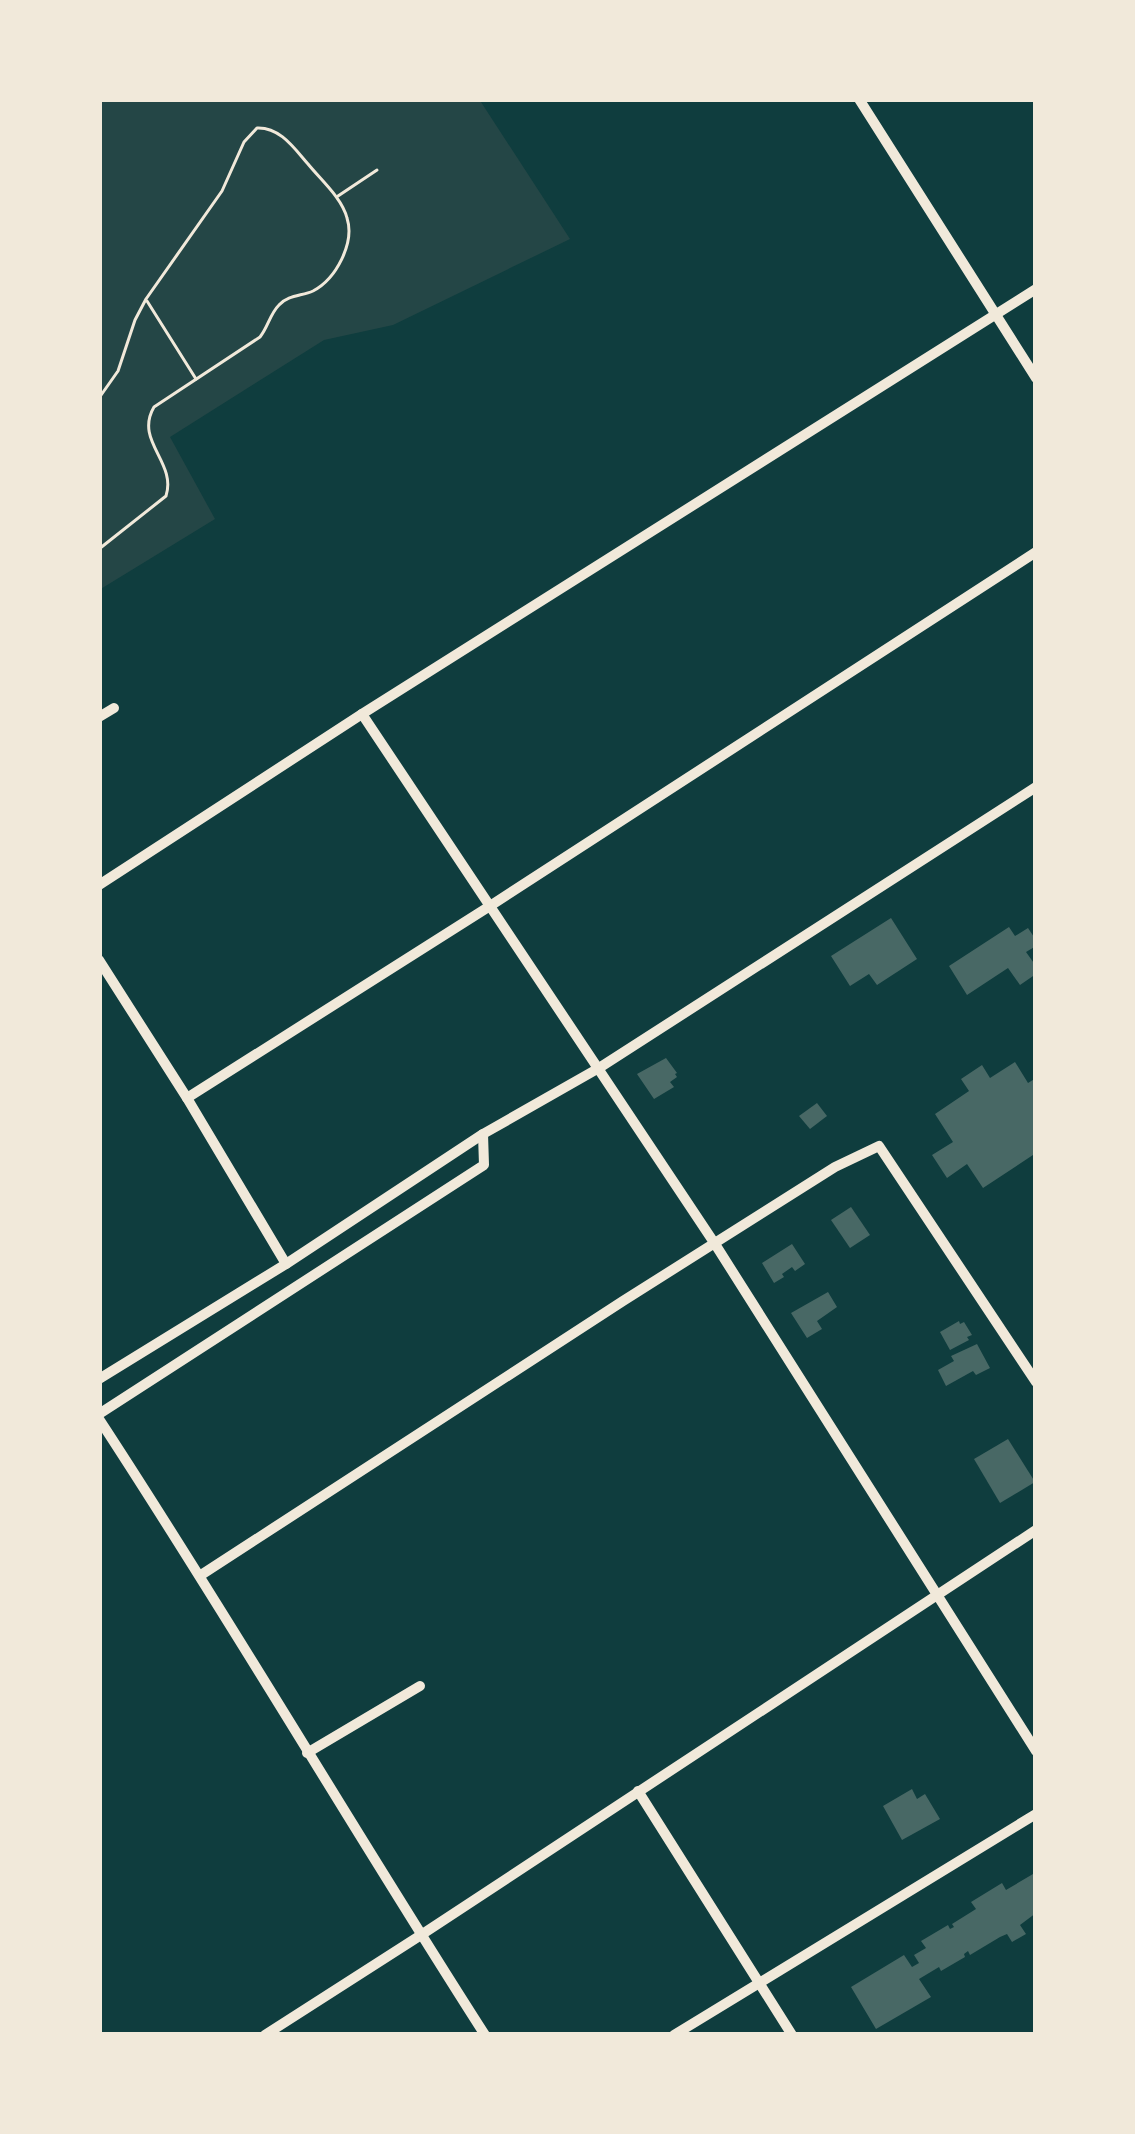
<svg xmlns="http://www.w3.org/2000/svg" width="1135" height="2134" font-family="Montserrat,sans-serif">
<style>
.green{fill:#244646}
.building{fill:#486865}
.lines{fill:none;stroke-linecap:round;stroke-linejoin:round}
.path{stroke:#f1e9da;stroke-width:3}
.minor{stroke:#f1e9da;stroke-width:10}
</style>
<rect width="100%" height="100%" fill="#0f3d3e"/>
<!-- green -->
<path class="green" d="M 99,99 L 479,99 L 570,239 L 393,325 L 324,340 L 170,437 L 215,519 L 99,590 Z"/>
<!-- building -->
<g class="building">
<path d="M 891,918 L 917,959 L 877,985 L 869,974 L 850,986 L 831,956 Z"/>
<path d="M 1009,927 L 1015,936 L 1028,928 L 1036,940 L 1036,946 L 1026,952 L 1036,966 L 1036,974 L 1020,985 L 1008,968 L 967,995 L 949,966 Z"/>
<path d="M 666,1058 L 677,1073 L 675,1074 L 677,1077 L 670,1082 L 674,1087 L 654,1099 L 637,1074 Z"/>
<path d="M 1015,1062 L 1028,1083 L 1036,1078 L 1036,1153 L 983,1188 L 967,1164 L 947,1178 L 932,1155 L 953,1142 L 935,1114 L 969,1091 L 961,1079 L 982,1065 L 990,1078 Z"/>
<path d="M 817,1103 L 827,1116 L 810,1129 L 799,1116 Z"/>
<path d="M 851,1207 L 870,1235 L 850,1248 L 831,1220 Z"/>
<path d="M 792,1244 L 805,1264 L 795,1271 L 792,1267 L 782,1274 L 784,1277 L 774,1283 L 762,1263 Z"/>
<path d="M 828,1292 L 837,1307 L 817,1321 L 822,1329 L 807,1338 L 791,1313 Z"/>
<path d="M 959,1321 L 960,1324 L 964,1322 L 972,1335 L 967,1337 L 969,1340 L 950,1350 L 940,1332 Z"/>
<path d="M 977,1344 L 990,1368 L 976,1375 L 973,1371 L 946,1386 L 938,1370 L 954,1361 L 951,1356 Z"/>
<path d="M 1008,1439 L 1035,1482 L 1000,1503 L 974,1459 Z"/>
<path d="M 912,1789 L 917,1799 L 925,1794 L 940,1819 L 902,1840 L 883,1806 Z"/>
<path d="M 1033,1874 L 1036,1878 L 1036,1913 L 1020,1925 L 1026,1934 L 1012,1942 L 1007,1934 L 1000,1937 L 970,1955 L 968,1951 L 964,1954 L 965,1957 L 941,1971 L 939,1967 L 919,1979 L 931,1997 L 876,2029 L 851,1987 L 904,1955 L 912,1967 L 919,1963 L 914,1955 L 926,1948 L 921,1941 L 948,1925 L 950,1929 L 954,1927 L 952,1924 L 976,1909 L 971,1902 L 1002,1883 L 1006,1890 Z"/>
</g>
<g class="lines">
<!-- path -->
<g class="path">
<path d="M 338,196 L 377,170"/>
<path d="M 147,301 L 196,379"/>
<path d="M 99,398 L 118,371 L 135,320 L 146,299 L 222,191 L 244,142 L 257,128 C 280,127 294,148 308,164 C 321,180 342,198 347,218 C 355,243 336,279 313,291 C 302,296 288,295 279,305 C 270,314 268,327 260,337 L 154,407 C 134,441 177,462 166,496 L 99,549"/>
</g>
<!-- minor -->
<g class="minor">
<path d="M 859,99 L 1036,378"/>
<path d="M 362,714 L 715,1244 L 1036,1751"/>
<path d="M 99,717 L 114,708"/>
<path d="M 99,885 L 362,714 L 1036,289"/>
<path d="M 99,960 L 187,1098 L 286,1264"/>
<path d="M 187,1098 L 490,906 L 1036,552"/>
<path d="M 99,1379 L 286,1264 L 483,1134 L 599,1068 L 1036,787"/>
<path d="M 99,1414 L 484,1165 L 483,1134"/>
<path d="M 99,1419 C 232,1622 354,1831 485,2035"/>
<path d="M 201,1575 L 623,1301 L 835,1167 L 879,1146 L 1036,1382"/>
<path d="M 307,1753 L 420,1686"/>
<path d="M 638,1791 L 792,2035"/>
<path d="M 265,2035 L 421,1935 L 1036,1530"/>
<path d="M 674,2035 L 1036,1814"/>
</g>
</g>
<!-- border -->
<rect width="1135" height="2134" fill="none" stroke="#f1e9da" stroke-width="204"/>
</svg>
